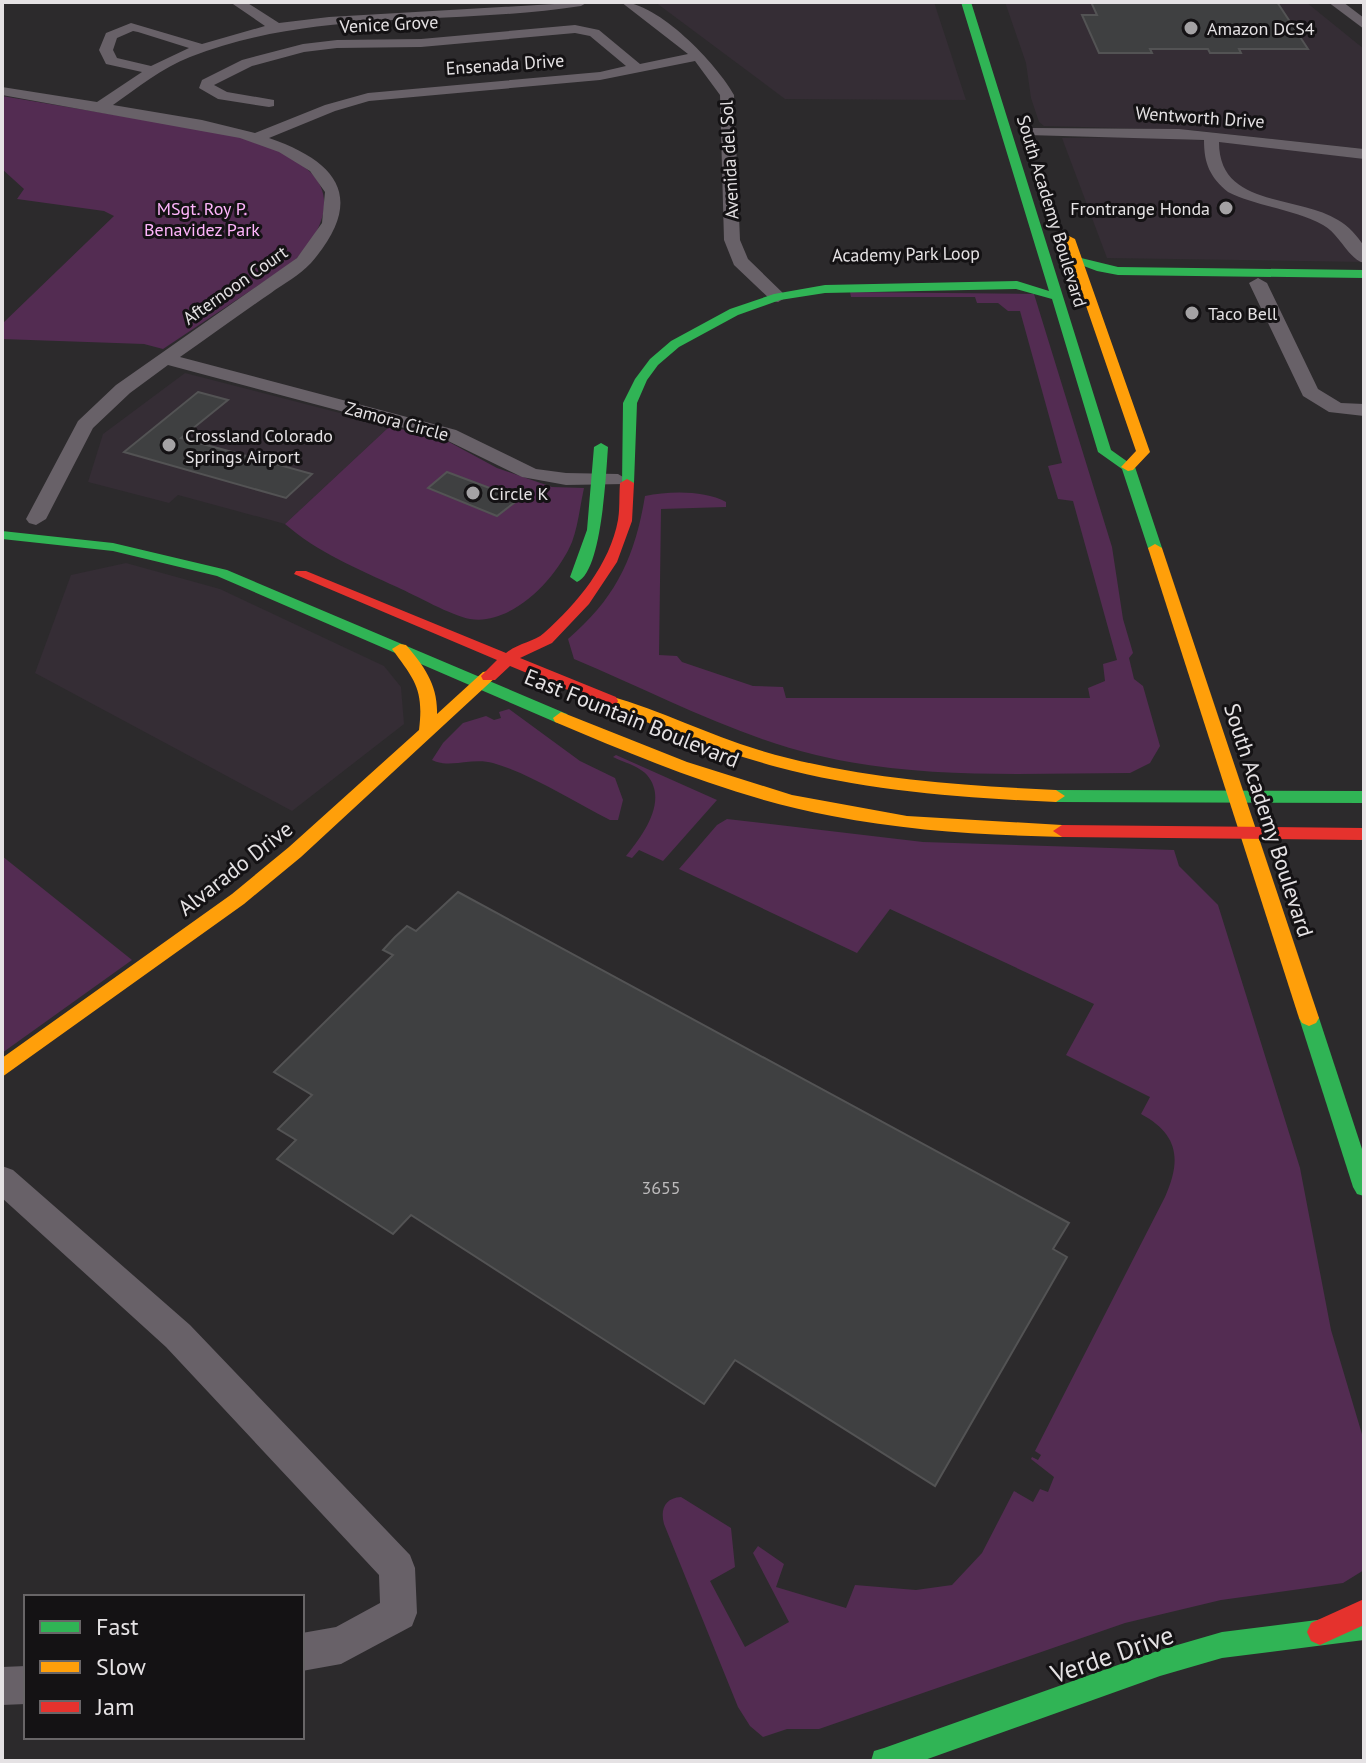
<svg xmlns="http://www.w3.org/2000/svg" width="1366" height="1763" font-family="'PT Sans',sans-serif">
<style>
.built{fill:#352d35}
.green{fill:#532c52}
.building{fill:#3f4041;stroke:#535354;stroke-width:2}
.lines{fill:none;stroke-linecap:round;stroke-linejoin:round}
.street{fill:#686168;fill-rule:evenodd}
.fast{fill:#30b455;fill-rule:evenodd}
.slow{fill:#ff9f0a;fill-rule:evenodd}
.jam{fill:#e5322d;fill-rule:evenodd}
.poi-dot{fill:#a4a2a4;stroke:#141214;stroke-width:3}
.labels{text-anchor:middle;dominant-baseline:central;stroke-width:6;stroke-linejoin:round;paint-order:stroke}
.far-street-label{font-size:18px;fill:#e5e2e4;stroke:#141214}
.far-poi-label{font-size:18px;fill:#e5e2e4;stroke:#141214;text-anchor:start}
.far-park-label{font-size:18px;fill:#ffb5fc;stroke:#141214}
.number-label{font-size:18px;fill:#bcbabb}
.street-label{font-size:22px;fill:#e5e2e4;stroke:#141214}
.near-street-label{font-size:26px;fill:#e5e2e4;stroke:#141214}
</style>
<rect width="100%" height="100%" fill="#2c2a2c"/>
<!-- built -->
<g class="built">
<path d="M 655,2 L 934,2 L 966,100 L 785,99 Z"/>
<path d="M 1005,2 L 1306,2 L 1364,49 L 1364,149 L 1191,130 L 1044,126 L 1039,122 L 1031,98 L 1026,63 Z"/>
<path d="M 1139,137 L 1233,142 L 1364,159 L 1364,262 L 1107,258 L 1062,138 Z"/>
<path d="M 185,373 L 390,426 L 285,524 L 178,495 L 169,503 L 88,482 L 103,434 Z"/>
<path d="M 126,563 L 220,589 L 384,666 L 401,687 L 404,724 L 292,811 L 35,673 L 71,575 Z"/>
</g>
<!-- green -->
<g class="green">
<path d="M 2,96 L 241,136 C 265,145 289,153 308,170 C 342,199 316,243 289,265 L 163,349 L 144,344 L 2,339 L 2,324 L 114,216 L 104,211 L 17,199 L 24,189 L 2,169 Z"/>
<path d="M 850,292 L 1034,294 L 1112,547 L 1123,619 L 1133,653 L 1129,658 L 1134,679 L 1143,686 L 1160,746 L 1150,763 L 1130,773 C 1026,773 918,780 816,755 C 733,735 653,692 574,659 L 568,639 C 616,598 635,557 645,496 C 669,491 704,490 726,502 L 726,507 L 661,509 L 659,655 L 677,656 L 682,662 L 753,686 L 783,687 L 786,698 L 1090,698 L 1088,688 L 1105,681 L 1103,664 L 1117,660 L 1073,501 L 1058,499 L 1048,466 L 1062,463 L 1020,311 L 1008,311 L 998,303 L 977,303 L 975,297 L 851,297 Z"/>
<path d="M 390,426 L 449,442 L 497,468 L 552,487 L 584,488 C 580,506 578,526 572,542 C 557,578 512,626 470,619 C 452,616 415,595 397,587 C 358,569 317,552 285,524 Z"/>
<path d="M 509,709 L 580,761 L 615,778 L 623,800 L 618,820 L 610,820 C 574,802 531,774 493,763 C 472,757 450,769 432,760 L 443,743 L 463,723 L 486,716 L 494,720 L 501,718 L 499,712 Z"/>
<path d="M 616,755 L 717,800 L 663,861 L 639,850 L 632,858 L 626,856 C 642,836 669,801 647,775 C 639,766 623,762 613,757 Z"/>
<path d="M 727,819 L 923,842 L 1174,850 L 1179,866 L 1218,905 L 1300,1168 L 1331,1330 L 1364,1441 L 1364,1570 L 1343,1583 L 1221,1600 L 1125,1623 L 819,1729 L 787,1729 L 763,1737 L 750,1726 L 738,1707 L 664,1524 C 660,1509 665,1498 681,1497 L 731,1528 L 735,1567 L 710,1581 L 745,1647 L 789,1622 L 753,1553 L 758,1546 L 784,1564 L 776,1587 L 846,1608 L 855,1585 L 916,1590 L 952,1585 L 982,1553 L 1014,1491 L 1033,1502 L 1040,1489 L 1048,1492 L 1054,1477 L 1031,1459 L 1032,1457 L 1038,1460 L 1041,1455 L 1035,1451 L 1165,1197 C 1182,1159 1178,1134 1141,1114 L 1150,1097 L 1066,1055 L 1094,1004 L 890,909 L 857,953 L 679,869 L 717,825 Z"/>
<path d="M 2,856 L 132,960 L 2,1053 Z"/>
</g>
<!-- building -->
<g class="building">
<path d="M 1091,2 L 1277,2 L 1308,49 L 1239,49 L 1241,53 L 1210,53 L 1208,49 L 1150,49 L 1152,53 L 1099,53 L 1082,15 L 1097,15 Z"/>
<path d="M 198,392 L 228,400 L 181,438 L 312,474 L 286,498 L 124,452 Z"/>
<path d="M 447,472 L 519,499 L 497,516 L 428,488 Z"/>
<path d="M 458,892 L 1069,1223 L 1053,1249 L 1067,1257 L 935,1486 L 735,1360 L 704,1404 L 411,1215 L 393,1234 L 277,1159 L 296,1140 L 278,1129 L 312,1095 L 274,1072 L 393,955 L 383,950 L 395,937 L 407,926 L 416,931 Z"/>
</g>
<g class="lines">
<!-- street -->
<g class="street">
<path d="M 230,2 L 246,2 L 279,23 L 329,17 L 588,2 L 581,6 C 452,26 314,8 190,57 C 162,68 137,88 113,105 L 202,120 L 255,133 L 325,105 L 368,93 L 600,72 L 626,66 L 590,36 L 575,33 L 421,47 L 337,48 L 304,52 L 252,66 L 214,85 L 227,92 L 274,100 L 274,106 L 269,107 L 218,99 L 199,88 L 202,80 L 242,60 L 303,44 L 337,40 L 421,39 L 575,25 L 599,30 L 640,64 L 688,54 L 621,2 C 658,2 717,64 734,95 L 740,240 L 748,259 L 787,297 L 778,302 L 772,301 L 734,265 L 724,240 L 720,95 L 695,61 L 600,80 L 369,101 L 335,111 L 269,138 C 341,163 365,200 311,263 C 300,275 283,284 271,293 C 240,314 210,336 180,357 L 456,430 L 536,469 L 566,473 L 618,474 L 628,480 L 625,484 L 566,485 L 522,477 L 442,438 L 168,365 L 130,393 L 93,428 L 46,519 L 36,525 L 29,523 L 26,519 L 78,421 L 116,385 L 297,258 L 322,223 L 325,192 L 310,171 L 279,152 L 240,138 L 2,95 L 2,87 L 97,102 L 142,72 L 106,64 L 99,50 L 106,33 L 131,23 L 202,44 L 265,26 ZM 133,31 L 138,32 L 189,48 L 151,66 L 117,58 L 113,50 L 117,38 Z"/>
<path d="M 1328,2 L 1343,2 L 1364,18 L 1364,29 Z"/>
<path d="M 1032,128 L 1179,129 L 1364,149 L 1364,159 L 1219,142 C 1219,208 1296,194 1338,220 C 1349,226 1357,236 1364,246 L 1364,263 C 1348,259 1339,233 1323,225 C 1294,209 1258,207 1228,192 C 1210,177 1204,164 1204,140 L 1027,135 L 1027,129 Z"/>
<path d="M 1258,278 L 1267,283 L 1318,389 L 1341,403 L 1364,404 L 1364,416 L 1329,412 L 1303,396 L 1249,283 Z"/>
<path d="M 2,1166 L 13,1170 L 190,1325 L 410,1555 L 415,1568 L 417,1613 L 412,1626 L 341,1664 L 302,1671 L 302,1633 L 336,1627 L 380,1603 L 379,1575 L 166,1347 L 2,1198 Z"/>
<path d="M 26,1666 L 26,1704 L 2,1705 L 2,1667 Z"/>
</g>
<!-- fast -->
<g class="fast">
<path d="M 961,2 L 971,2 L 1111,450 L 1135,467 L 1162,548 L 1160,551 L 1150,551 L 1148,548 L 1122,469 L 1098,452 L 1052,299 L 1016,289 L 825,293 L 780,300 L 738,315 L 679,347 L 658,365 L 647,380 L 637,403 L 634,483 L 632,486 L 622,486 L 623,403 L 635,379 L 650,359 L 671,341 L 730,309 L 774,294 L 825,285 L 1017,281 L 1049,291 Z"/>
<path d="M 1077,257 L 1118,267 L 1364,270 L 1364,278 L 1118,275 L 1097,271 L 1073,262 L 1071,260 Z"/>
<path d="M 601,443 L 608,447 C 606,473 602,572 577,582 L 570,577 L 587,530 L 594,447 Z"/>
<path d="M 2,531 L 113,543 L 227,570 L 567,714 L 569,718 L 561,724 L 555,722 L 217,576 L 113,551 L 2,539 Z"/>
<path d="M 1056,790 L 1364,791 L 1364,803 L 1056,802 L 1047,796 Z"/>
<path d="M 1309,1010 L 1316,1013 L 1319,1018 L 1364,1155 L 1364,1196 L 1357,1194 L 1353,1187 L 1299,1018 L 1302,1013 Z"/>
<path d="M 1364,1614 L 1364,1640 L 1222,1658 L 1160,1676 L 922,1761 L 871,1761 L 874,1751 L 884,1748 L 1160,1650 L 1222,1632 Z"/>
</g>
<!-- slow -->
<g class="slow">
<path d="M 1069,236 L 1075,239 L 1150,452 L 1133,470 L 1128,471 L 1121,467 L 1136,451 L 1063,239 Z"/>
<path d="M 1155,544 L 1162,548 L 1319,1018 L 1316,1023 L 1309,1026 L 1302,1023 L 1299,1018 L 1148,548 Z"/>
<path d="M 400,644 L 406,645 C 424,666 438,685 437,714 L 483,672 L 489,671 L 497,676 L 301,857 L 244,904 L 2,1077 L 2,1058 L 232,894 L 289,847 L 419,730 C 424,690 415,680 392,649 Z"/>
<path d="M 610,696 C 660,710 709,735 759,750 C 856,779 956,785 1056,790 L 1065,796 L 1056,802 C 962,798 868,791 777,767 C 718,751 661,728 604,705 L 602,701 Z"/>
<path d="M 561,712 L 687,762 L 792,795 L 907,816 L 1062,825 L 1071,831 L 1062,837 C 985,835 908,831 832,816 C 736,798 645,760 555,722 L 553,718 Z"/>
</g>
<!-- jam -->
<g class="jam">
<path d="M 627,479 L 634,483 L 632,521 L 617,562 L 589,604 L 552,643 L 520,658 L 616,697 L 618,701 L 616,705 L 604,705 L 510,666 L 495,680 L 483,680 L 481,676 L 497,660 L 294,574 L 296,571 L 306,571 L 506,653 C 518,643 534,642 544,633 C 577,604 610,564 618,520 C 620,508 619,495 620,483 Z"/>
<path d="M 1062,825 L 1364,828 L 1364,840 L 1062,837 L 1053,831 Z"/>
<path d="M 1364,1599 L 1364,1625 L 1320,1645 L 1311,1641 L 1307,1632 L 1311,1623 Z"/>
</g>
</g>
<!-- markers -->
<g class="poi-dot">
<circle cx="1191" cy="28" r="8"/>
<circle cx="1226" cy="208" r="8"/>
<circle cx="1192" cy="313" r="8"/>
<circle cx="169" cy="445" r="8"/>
<circle cx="473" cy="493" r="8"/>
</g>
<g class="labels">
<!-- far-street labels -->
<g class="far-street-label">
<text transform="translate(389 24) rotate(-3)">Venice Grove</text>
<text transform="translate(505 64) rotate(-4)">Ensenada Drive</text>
<text transform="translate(1200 117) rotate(4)">Wentworth Drive</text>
<text transform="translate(729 160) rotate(-93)">Avenida del Sol</text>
<text transform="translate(1052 211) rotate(73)">South Academy Boulevard</text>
<text transform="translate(906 254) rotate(-1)">Academy Park Loop</text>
<text transform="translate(235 285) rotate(-35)">Afternoon Court</text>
<text transform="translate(397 421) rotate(15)">Zamora Circle</text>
</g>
<!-- far-poi labels -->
<g class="far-poi-label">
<text x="1207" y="28">Amazon DCS4</text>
<text x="1210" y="208" text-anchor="end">Frontrange Honda</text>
<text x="1208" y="313">Taco Bell</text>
<text x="185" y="435">Crossland Colorado<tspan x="185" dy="21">Springs Airport</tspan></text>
<text x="489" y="493">Circle K</text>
</g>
<!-- far-park labels -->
<g class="far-park-label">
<text x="202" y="208">MSgt. Roy P.<tspan x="202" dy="21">Benavidez Park</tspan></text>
</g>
<!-- number labels -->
<g class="number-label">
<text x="661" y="1187">3655</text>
</g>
<!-- street labels -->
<g class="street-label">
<text transform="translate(632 718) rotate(22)">East Fountain Boulevard</text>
<text transform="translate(1269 820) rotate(72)">South Academy Boulevard</text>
<text transform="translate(235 868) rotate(-38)">Alvarado Drive</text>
</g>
<!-- near-street labels -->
<g class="near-street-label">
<text transform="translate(1112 1654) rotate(-19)">Verde Drive</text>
</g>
</g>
<!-- border -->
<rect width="1366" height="1763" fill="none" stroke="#e5e2e4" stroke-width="8"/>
<!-- legend -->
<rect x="24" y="1595" width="280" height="144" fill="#141214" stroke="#686567" stroke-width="2"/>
<rect x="40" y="1621" width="40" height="12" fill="#30b455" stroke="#686567" stroke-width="2"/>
<text x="96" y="1635" font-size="24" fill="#e5e2e4">Fast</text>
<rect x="40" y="1661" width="40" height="12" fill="#ff9f0a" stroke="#686567" stroke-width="2"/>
<text x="96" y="1675" font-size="24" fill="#e5e2e4">Slow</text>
<rect x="40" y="1701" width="40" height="12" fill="#e5322d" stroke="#686567" stroke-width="2"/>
<text x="96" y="1715" font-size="24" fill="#e5e2e4">Jam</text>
</svg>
